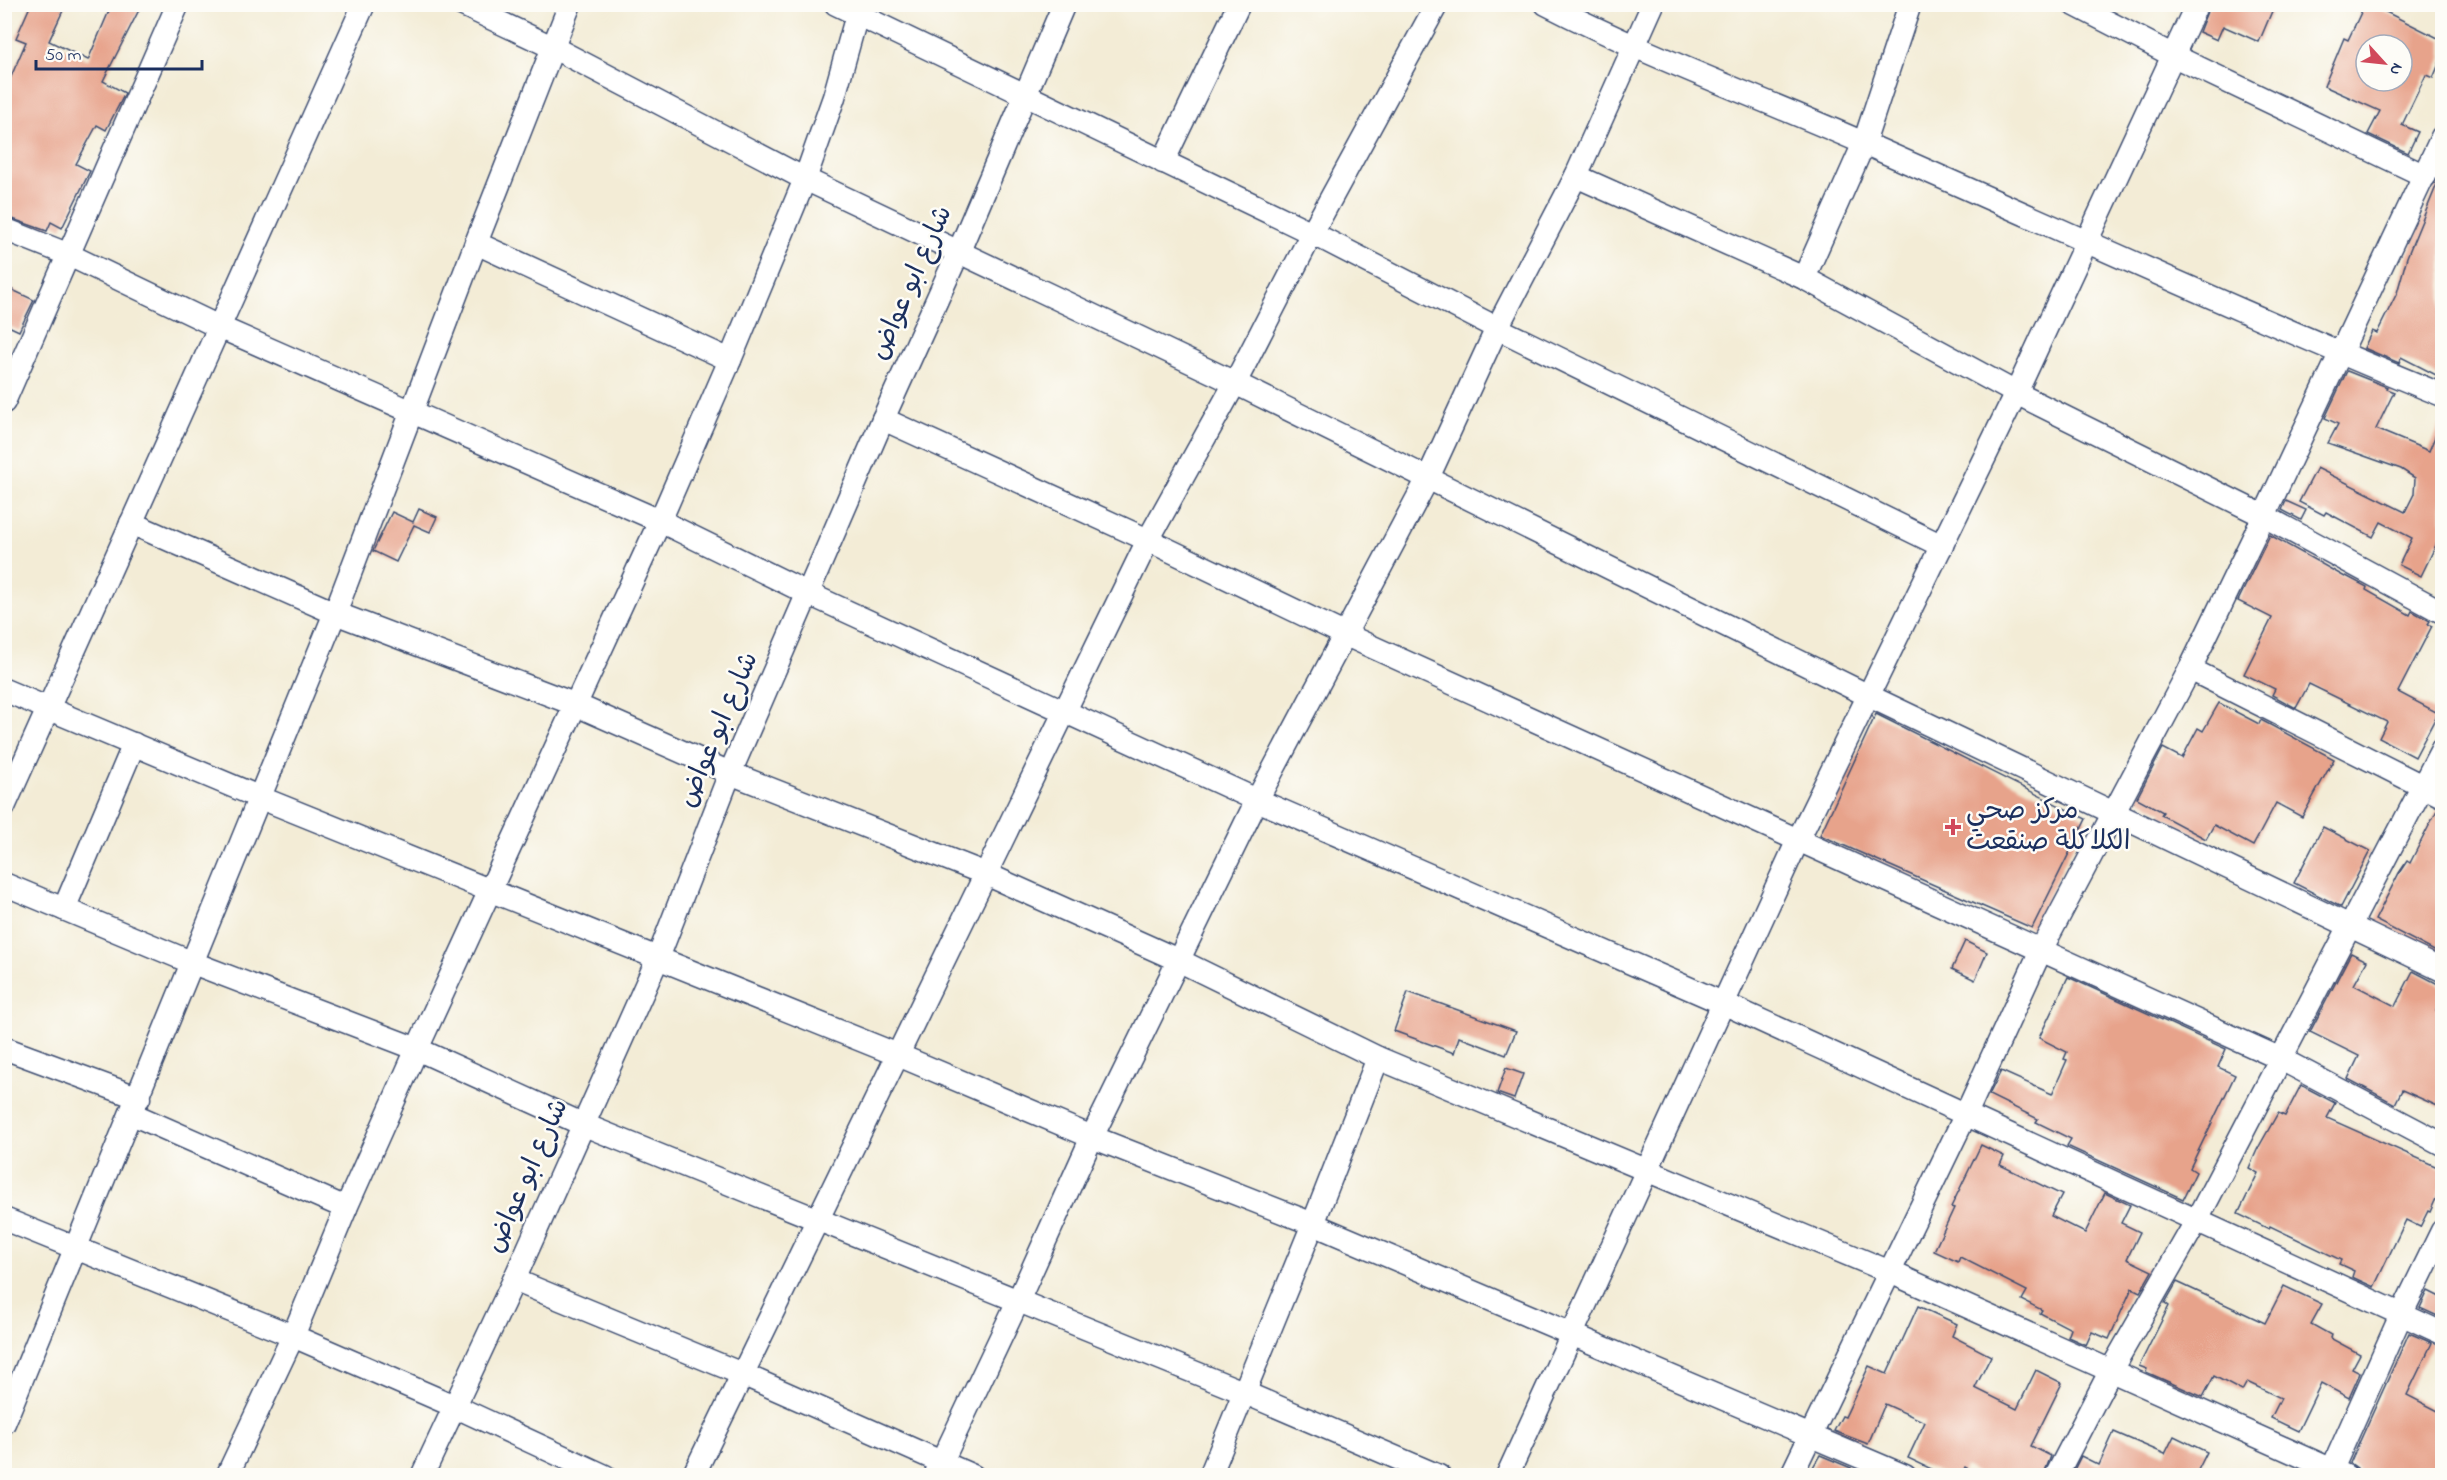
<svg xmlns="http://www.w3.org/2000/svg" width="2447" height="1480" font-family="'Indie Flower','Playpen Sans Arabic',sans-serif">
<style>
.building{fill:#e7a38b;fill-rule:evenodd}
.lines{fill:none;stroke-linecap:round;stroke-linejoin:round}
.minor-casing{stroke:#3b4b70;stroke-width:25}
.minor{stroke:#fff;stroke-width:22}
.poi-dot{fill:#d1495b;stroke:#fdfcf7;stroke-width:2}
.labels{text-anchor:middle;dominant-baseline:central;stroke-width:5;stroke-linejoin:round;paint-order:stroke}
.street-label{font-size:27px;fill:#1b2f5e;stroke:#fdfcf7}
.poi-label{font-size:27px;fill:#1b2f5e;stroke:#fdfcf7;text-anchor:start}
</style>
<rect width="100%" height="100%" fill="#fdfcf7"/>
<filter id="ink" filterUnits="userSpaceOnUse"><feTurbulence type="fractalNoise" baseFrequency=".0167" numOctaves="2"/><feDisplacementMap in="SourceGraphic" scale="12" xChannelSelector="R" yChannelSelector="G"/><feConvolveMatrix kernelMatrix="1 2 1 2 8 2 1 2 1" color-interpolation-filters="sRGB"/></filter>
<filter id="wash" filterUnits="userSpaceOnUse"><feTurbulence type="fractalNoise" baseFrequency=".008" numOctaves="4" result="noise"/><feDisplacementMap in="SourceGraphic" scale="24" xChannelSelector="R" yChannelSelector="G"/><feGaussianBlur stdDeviation="1.35" result="paint"/><feColorMatrix in="noise" values="0 0 0 0 0 0 0 0 0 0 0 0 0 0 0 0 0 1.4 0 .05"/><feComposite in="paint" operator="in"/></filter>
<g filter="url(#wash)">
<rect width="100%" height="100%" fill="#f3ecd6"/>
<g id="blocks">
<!-- building -->
<g class="building">
<path d="M 31,4 L 66,4 L 49,41 L 88,60 L 112,4 L 142,4 L 103,81 L 125,93 L 106,130 L 97,125 L 76,164 L 90,171 L 62,228 L 51,222 L 47,231 L 4,216 L 4,93 L 26,42 L 16,38 Z"/>
<path d="M 2210,4 L 2275,4 L 2259,42 L 2223,26 L 2217,40 L 2199,32 Z"/>
<path d="M 2365,4 L 2370,4 L 2442,40 L 2442,57 L 2433,78 L 2426,75 L 2402,125 L 2418,132 L 2408,153 L 2368,134 L 2380,111 L 2324,86 L 2344,38 L 2348,40 ZM 2366,45 L 2402,45 L 2402,81 L 2366,81 Z"/>
<path d="M 2442,172 L 2442,378 L 2401,357 L 2399,363 L 2364,348 L 2372,331 L 2377,333 L 2397,293 L 2407,257 Z"/>
<path d="M 4,286 L 34,300 L 19,331 L 4,324 Z"/>
<path d="M 2347,371 L 2387,387 L 2386,389 L 2394,392 L 2376,429 L 2429,451 L 2442,420 L 2442,544 L 2438,541 L 2421,576 L 2399,565 L 2412,538 L 2381,522 L 2373,537 L 2326,512 L 2324,515 L 2299,502 L 2317,468 L 2405,512 L 2414,494 L 2415,478 L 2401,469 L 2328,443 L 2338,424 L 2325,418 Z"/>
<path d="M 2286,501 L 2306,510 L 2301,520 L 2282,510 Z"/>
<path d="M 419,509 L 437,517 L 430,532 L 414,525 L 396,562 L 373,551 L 392,512 L 413,522 Z"/>
<path d="M 2270,535 L 2345,577 L 2346,576 L 2367,587 L 2366,590 L 2410,615 L 2412,611 L 2430,621 L 2428,624 L 2432,626 L 2398,692 L 2438,713 L 2415,757 L 2379,738 L 2387,722 L 2309,684 L 2296,708 L 2272,695 L 2275,689 L 2244,674 L 2272,618 L 2238,601 Z"/>
<path d="M 2219,703 L 2259,724 L 2261,720 L 2334,759 L 2302,817 L 2276,803 L 2253,846 L 2214,825 L 2206,839 L 2161,815 L 2163,812 L 2137,798 L 2163,748 L 2182,758 L 2198,728 L 2203,731 Z"/>
<path d="M 1876,714 L 2086,819 L 2032,928 L 1820,835 Z"/>
<path d="M 2438,808 L 2442,809 L 2442,955 L 2375,920 L 2399,873 L 2407,861 L 2410,863 Z"/>
<path d="M 2323,827 L 2370,851 L 2341,907 L 2294,883 Z"/>
<path d="M 1965,941 L 1987,952 L 1975,980 L 1952,969 Z"/>
<path d="M 2351,953 L 2367,961 L 2354,985 L 2395,1006 L 2413,971 L 2442,986 L 2442,999 L 2436,1011 L 2442,1014 L 2442,1108 L 2402,1090 L 2395,1104 L 2348,1079 L 2359,1056 L 2310,1032 Z"/>
<path d="M 2068,977 L 2226,1049 L 2218,1067 L 2235,1075 L 2190,1168 L 2196,1172 L 2183,1199 L 2067,1146 L 2071,1139 L 2036,1122 L 2038,1119 L 1989,1095 L 2001,1071 L 2052,1094 L 2067,1060 L 2064,1059 L 2067,1052 L 2039,1038 Z"/>
<path d="M 1408,992 L 1516,1031 L 1506,1055 L 1459,1037 L 1454,1053 L 1394,1031 Z"/>
<path d="M 1506,1068 L 1523,1074 L 1514,1099 L 1497,1093 Z"/>
<path d="M 2301,1085 L 2335,1103 L 2327,1118 L 2442,1169 L 2442,1185 L 2430,1212 L 2428,1211 L 2420,1227 L 2406,1220 L 2374,1287 L 2352,1277 L 2354,1271 L 2339,1264 L 2341,1260 L 2270,1226 L 2269,1229 L 2238,1214 L 2258,1173 L 2249,1168 L 2257,1150 L 2278,1113 L 2285,1116 Z"/>
<path d="M 1981,1145 L 2004,1156 L 2000,1165 L 2062,1195 L 2051,1216 L 2085,1233 L 2105,1193 L 2130,1205 L 2121,1223 L 2140,1232 L 2127,1259 L 2152,1271 L 2140,1292 L 2132,1288 L 2109,1339 L 2092,1332 L 2086,1345 L 2068,1337 L 2071,1329 L 2040,1313 L 2042,1310 L 2022,1300 L 2027,1291 L 1960,1257 L 1958,1262 L 1934,1251 L 1954,1208 L 1951,1207 Z"/>
<path d="M 2177,1282 L 2265,1323 L 2284,1286 L 2322,1304 L 2311,1324 L 2331,1335 L 2330,1338 L 2360,1354 L 2352,1369 L 2360,1373 L 2349,1398 L 2321,1383 L 2298,1431 L 2271,1418 L 2281,1398 L 2247,1382 L 2242,1391 L 2214,1376 L 2203,1397 L 2146,1372 L 2147,1369 L 2139,1366 L 2169,1306 L 2165,1303 Z"/>
<path d="M 2428,1291 L 2442,1298 L 2442,1318 L 2420,1308 Z"/>
<path d="M 1918,1306 L 1957,1324 L 1952,1336 L 1991,1356 L 1975,1388 L 2017,1409 L 2036,1370 L 2062,1383 L 2031,1446 L 2051,1456 L 2043,1476 L 1981,1476 L 1965,1467 L 1961,1476 L 1946,1476 L 1908,1458 L 1925,1422 L 1885,1404 L 1868,1444 L 1834,1431 L 1842,1416 L 1845,1417 L 1869,1366 L 1887,1374 Z"/>
<path d="M 2409,1333 L 2432,1343 L 2407,1395 L 2442,1413 L 2442,1476 L 2359,1476 L 2357,1468 L 2350,1463 Z"/>
<path d="M 2114,1432 L 2165,1454 L 2174,1436 L 2207,1452 L 2195,1476 L 2071,1476 L 2081,1456 L 2099,1465 Z"/>
<path d="M 1820,1455 L 1851,1468 L 1847,1476 L 1825,1476 L 1812,1469 Z"/>
</g>
</g>
</g>
<g filter="url(#ink)">
<use href="#blocks" fill-opacity="0" stroke="#3b4b70" stroke-width="1.5"/>
<g class="lines">
<!-- minor casing -->
<g class="minor-casing">
<g id="minor">
<path d="M 461,4 L 554,48 L 805,179 L 1235,383 L 1867,695 L 2442,970"/>
<path d="M 836,4 L 1312,233 L 1497,328 L 1942,546"/>
<path d="M 1546,4 C 1649,57 1759,97 1866,144 C 2058,228 2248,316 2442,395"/>
<path d="M 2073,4 L 2174,56 L 2425,176"/>
<path d="M 1163,162 L 1239,4"/>
<path d="M 1576,176 L 1804,278 L 2016,393 L 2264,516 L 2442,612"/>
<path d="M 4,229 L 67,254 L 219,327 L 660,521 L 809,594 L 1257,800 L 1725,1004 L 2442,1333"/>
<path d="M 476,243 L 730,360"/>
<path d="M 1804,278 L 1864,143 L 1910,4"/>
<path d="M 4,402 L 178,4"/>
<path d="M 883,419 L 1148,540 L 1346,635 L 2281,1059 L 2442,1144"/>
<path d="M 131,523 L 335,613 L 574,704 L 730,773 L 986,874 L 1178,960 L 1378,1058 L 1890,1272 L 2346,1476"/>
<path d="M 2190,669 L 2442,796"/>
<path d="M 4,690 L 261,798 L 898,1055 L 1092,1137 L 1313,1224 L 1905,1476"/>
<path d="M 4,807 L 364,4"/>
<path d="M 4,884 L 193,963 L 417,1049 L 582,1124 L 1243,1392 L 1439,1476"/>
<path d="M 64,909 L 134,744"/>
<path d="M 4,1048 L 139,1098"/>
<path d="M 132,1114 L 346,1208"/>
<path d="M 4,1219 L 293,1336 L 454,1406 L 605,1476"/>
<path d="M 514,1280 L 742,1374 L 973,1476"/>
<path d="M 4,1423 L 335,613 L 476,243 L 570,4"/>
<path d="M 227,1476 L 293,1336 L 346,1208 L 417,1049 L 660,521 L 730,360 L 805,179 L 834,97 L 860,4"/>
<path d="M 422,1476 L 514,1280 L 658,958 L 730,773 L 883,419 L 959,251 L 1064,4"/>
<path d="M 693,1476 L 1148,540 L 1235,383 L 1312,233 L 1437,4"/>
<path d="M 935,1476 L 1018,1301 L 1092,1137 L 1257,800 L 1428,478 L 1497,328 L 1576,176 L 1653,4"/>
<path d="M 1210,1476 L 1313,1224 L 1378,1058"/>
<path d="M 1507,1476 L 1798,840 L 2016,393 L 2197,4"/>
<path d="M 1791,1476 L 1966,1114 L 2041,950 L 2190,669 L 2264,516 L 2442,137"/>
<path d="M 2056,1476 L 2111,1370 L 2197,1220 L 2442,749"/>
<path d="M 2329,1476 L 2401,1315 L 2442,1231"/>
</g>
</g>
<!-- minor -->
<use href="#minor" class="minor"/>
</g>
</g>
<!-- markers -->
<path class="poi-dot" d="M1950 818h6v6h6v6h-6v6h-6v-6h-6v-6h6z"/>
<g class="labels">
<!-- street labels -->
<g class="street-label">
<text transform="translate(912 283) rotate(-66)">شارع ابو عواض</text>
<text transform="translate(719 730) rotate(-67)">شارع ابو عواض</text>
<text transform="translate(528 1176) rotate(-66)">شارع ابو عواض</text>
</g>
<!-- poi labels -->
<g class="poi-label">
<text x="1966" y="811">مركز صحي<tspan x="1966" dy="31">الكلاكلة صنقعت</tspan></text>
</g>
</g>
<!-- margin -->
<rect width="2447" height="1480" fill="none" stroke="#fdfcf7" stroke-width="24"/>
<!-- north arrow -->
<g transform="translate(2384 63) rotate(117)"><circle r="28" fill="#fdfcf7" stroke="#a3aaba" stroke-width="1.5"/>
<path d="M0-4.5L10 22L0 15L-10 22Z" fill="#d1495b"/>
<text y="-9" font-size="16" font-weight="bold" text-anchor="middle" fill="#1b2f5e">N</text>
</g>
<!-- scale -->
<path d="M36 60v9h166v-9" fill="none" stroke="#1b2f5e" stroke-width="3"/>
<text x="45" y="60" font-size="18" fill="#1b2f5e" stroke="#fdfcf7" stroke-width="4.5" paint-order="stroke">50 m</text>
</svg>
